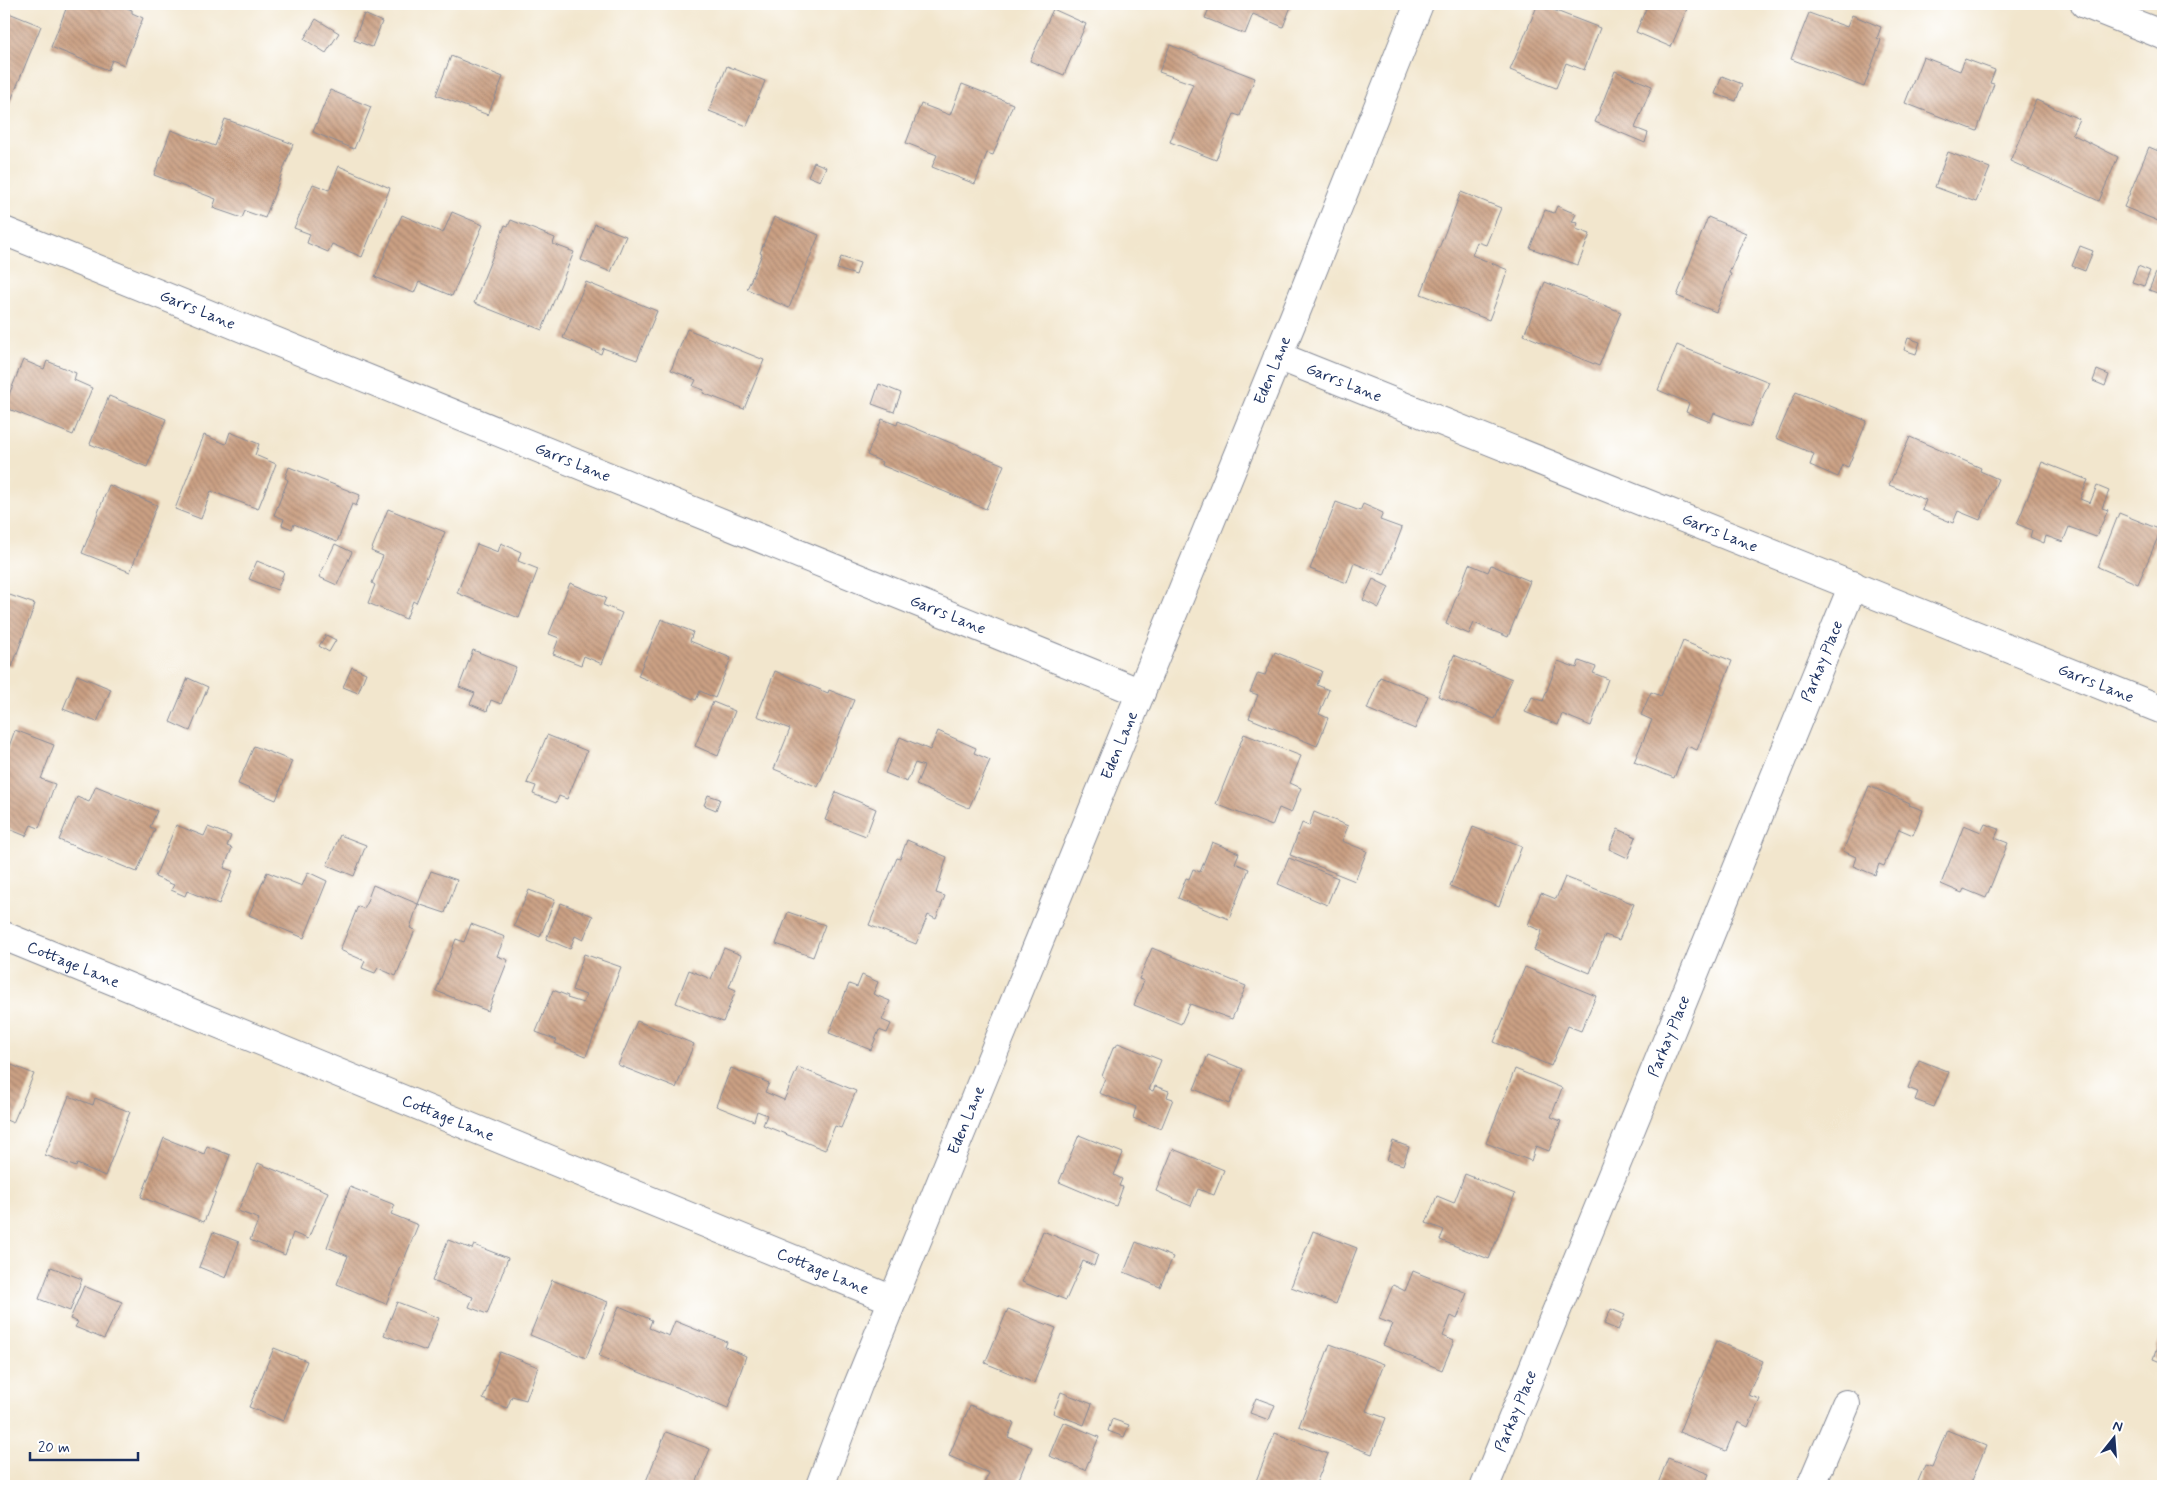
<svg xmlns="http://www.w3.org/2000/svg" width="2167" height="1490" font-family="Mynerve,sans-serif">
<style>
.building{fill:url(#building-back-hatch)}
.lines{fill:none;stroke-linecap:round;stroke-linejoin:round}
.minor-casing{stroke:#868a96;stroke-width:30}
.minor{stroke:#fff;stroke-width:28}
.labels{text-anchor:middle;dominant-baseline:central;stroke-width:4;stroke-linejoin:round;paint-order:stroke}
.street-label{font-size:16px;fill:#1b2f5e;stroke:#fff}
</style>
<defs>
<pattern id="building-back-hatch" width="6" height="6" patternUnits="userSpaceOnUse" patternTransform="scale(1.25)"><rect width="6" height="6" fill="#cba083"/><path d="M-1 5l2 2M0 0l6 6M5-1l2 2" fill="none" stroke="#a4836e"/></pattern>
</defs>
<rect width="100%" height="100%" fill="#fff"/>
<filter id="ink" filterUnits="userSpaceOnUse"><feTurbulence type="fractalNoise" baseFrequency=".02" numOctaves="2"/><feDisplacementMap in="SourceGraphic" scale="10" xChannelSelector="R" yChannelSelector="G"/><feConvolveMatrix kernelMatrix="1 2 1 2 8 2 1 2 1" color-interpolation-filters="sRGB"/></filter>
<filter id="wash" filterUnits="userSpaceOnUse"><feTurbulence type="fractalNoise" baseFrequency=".0096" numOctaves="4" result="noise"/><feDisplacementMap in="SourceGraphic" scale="20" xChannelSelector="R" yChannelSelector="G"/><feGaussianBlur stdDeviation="1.12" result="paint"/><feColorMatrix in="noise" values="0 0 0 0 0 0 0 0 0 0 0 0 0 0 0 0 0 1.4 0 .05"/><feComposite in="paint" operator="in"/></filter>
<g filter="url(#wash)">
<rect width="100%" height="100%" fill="#f2e6cd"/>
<g id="blocks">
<!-- building -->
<g class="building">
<path d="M 68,4 L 117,4 L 132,10 L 132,13 L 143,18 L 124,65 L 112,60 L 108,70 L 51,47 Z"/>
<path d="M 1211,4 L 1292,4 L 1283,27 L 1253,14 L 1245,34 L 1205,18 Z"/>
<path d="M 1538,4 L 1600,28 L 1584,70 L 1566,63 L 1556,88 L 1510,70 Z"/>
<path d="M 1648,4 L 1689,4 L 1671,47 L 1636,32 Z"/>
<path d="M 1053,9 L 1086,24 L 1064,75 L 1030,61 Z"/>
<path d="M 4,11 L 41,26 L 6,113 L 4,112 Z"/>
<path d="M 1809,13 L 1847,27 L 1852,15 L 1881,27 L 1877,38 L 1881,40 L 1864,87 L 1791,59 Z"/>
<path d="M 364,14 L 382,22 L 372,47 L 354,40 Z"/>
<path d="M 316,19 L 339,33 L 326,53 L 304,39 Z"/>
<path d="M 1170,45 L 1255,78 L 1240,116 L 1234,114 L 1216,160 L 1170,142 L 1193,84 L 1159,72 Z"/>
<path d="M 451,56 L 503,77 L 488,115 L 436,95 Z"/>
<path d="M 1923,57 L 1960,71 L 1965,59 L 1995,70 L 1990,83 L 1994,84 L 1977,131 L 1905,103 Z"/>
<path d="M 727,66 L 765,81 L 747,126 L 709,111 Z"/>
<path d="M 1615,71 L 1652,86 L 1635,128 L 1648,133 L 1645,143 L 1595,122 Z"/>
<path d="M 1722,76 L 1742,84 L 1736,101 L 1715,94 Z"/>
<path d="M 962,84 L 1013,104 L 993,155 L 987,153 L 975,184 L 932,167 L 937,155 L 906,143 L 921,104 L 950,115 Z"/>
<path d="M 330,90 L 371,107 L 354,149 L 313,132 Z"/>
<path d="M 2036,100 L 2079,119 L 2072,134 L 2118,157 L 2099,201 L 2010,161 Z"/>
<path d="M 225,119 L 293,144 L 265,218 L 245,211 L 242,218 L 213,208 L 216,199 L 154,175 L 171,130 L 215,146 Z"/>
<path d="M 2149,147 L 2163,153 L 2163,223 L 2124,207 Z"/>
<path d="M 1948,152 L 1990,168 L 1976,202 L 1935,187 Z"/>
<path d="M 814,162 L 826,167 L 820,181 L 808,176 Z"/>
<path d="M 339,166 L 390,188 L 362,257 L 332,244 L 328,252 L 307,243 L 310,234 L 294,228 L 313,184 L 329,190 Z"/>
<path d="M 1461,192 L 1501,208 L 1486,245 L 1477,242 L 1472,255 L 1508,270 L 1489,320 L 1421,294 Z"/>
<path d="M 1557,206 L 1576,214 L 1572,222 L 1578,223 L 1576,229 L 1590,234 L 1578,265 L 1530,248 L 1545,210 L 1554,213 Z"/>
<path d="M 452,212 L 483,225 L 452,296 L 419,282 L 414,293 L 375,277 L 402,215 L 443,233 Z"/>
<path d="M 774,217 L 819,235 L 789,308 L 747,289 L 762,254 L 760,253 Z"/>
<path d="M 1708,217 L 1746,233 L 1729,273 L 1731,274 L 1716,312 L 1677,296 Z"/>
<path d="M 511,220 L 555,238 L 553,244 L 574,252 L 542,330 L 474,303 L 505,225 L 508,226 Z"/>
<path d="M 595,224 L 626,236 L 611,272 L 581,260 Z"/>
<path d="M 2080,246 L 2093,251 L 2085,271 L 2072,266 Z"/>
<path d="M 2163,256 L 2163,295 L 2149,290 Z"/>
<path d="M 841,257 L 860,263 L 856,275 L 837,269 Z"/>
<path d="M 2138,266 L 2150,271 L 2144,286 L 2132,282 Z"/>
<path d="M 586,282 L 657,311 L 637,360 L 603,348 L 601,354 L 563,338 Z"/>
<path d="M 1545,282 L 1621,312 L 1599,366 L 1524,335 Z"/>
<path d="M 687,329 L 764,360 L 744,409 L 703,393 L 704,390 L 693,386 L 696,380 L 671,370 Z"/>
<path d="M 1908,338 L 1920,342 L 1916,354 L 1904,350 Z"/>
<path d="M 1677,345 L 1769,382 L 1750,427 L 1714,413 L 1710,422 L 1686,412 L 1689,403 L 1658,390 Z"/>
<path d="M 23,360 L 44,369 L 47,361 L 76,373 L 74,380 L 92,388 L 73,435 L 4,407 Z"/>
<path d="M 2097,370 L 2109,375 L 2105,386 L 2093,381 Z"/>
<path d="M 879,384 L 901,393 L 894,412 L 872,404 Z"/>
<path d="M 1796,392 L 1867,421 L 1848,467 L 1843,465 L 1838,477 L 1810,465 L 1814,454 L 1776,438 Z"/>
<path d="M 109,396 L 166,419 L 147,467 L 90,444 Z"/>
<path d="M 882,419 L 897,425 L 898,421 L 1004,465 L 986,509 L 881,465 L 882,462 L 867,455 Z"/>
<path d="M 230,432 L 259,444 L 255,455 L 276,464 L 258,509 L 211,491 L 201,519 L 175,509 L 204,435 L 226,444 Z"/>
<path d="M 1910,437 L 1981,468 L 1980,471 L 1998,479 L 1980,520 L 1958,511 L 1953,523 L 1922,510 L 1926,500 L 1889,485 Z"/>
<path d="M 2042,462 L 2088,480 L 2080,499 L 2090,503 L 2097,486 L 2109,491 L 2102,508 L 2108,510 L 2096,537 L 2069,527 L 2063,542 L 2046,536 L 2044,543 L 2030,537 L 2032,530 L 2017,524 Z"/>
<path d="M 289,467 L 360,495 L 356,506 L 352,504 L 337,542 L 294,524 L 292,529 L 282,525 L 284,519 L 274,515 L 288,480 L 285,478 Z"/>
<path d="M 109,485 L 157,505 L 130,572 L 82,553 Z"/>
<path d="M 1336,502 L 1360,511 L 1363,504 L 1383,513 L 1380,520 L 1402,528 L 1384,575 L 1354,563 L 1347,583 L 1310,569 Z"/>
<path d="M 388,509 L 445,532 L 416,603 L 413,601 L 406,619 L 368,603 L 375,585 L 372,583 L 383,556 L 371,551 Z"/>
<path d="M 2119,513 L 2161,530 L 2138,584 L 2098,567 Z"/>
<path d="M 501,543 L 521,552 L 518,561 L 538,569 L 519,618 L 457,593 L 477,544 L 498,552 Z"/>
<path d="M 335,544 L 352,552 L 337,585 L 319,577 Z"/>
<path d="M 257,561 L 284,572 L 277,590 L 249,579 Z"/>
<path d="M 1469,564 L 1488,572 L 1491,565 L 1530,581 L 1508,637 L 1474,623 L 1469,634 L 1446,624 Z"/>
<path d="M 1373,579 L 1389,587 L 1379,608 L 1363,600 Z"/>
<path d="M 570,583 L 606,598 L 603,605 L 622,613 L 602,664 L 584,656 L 581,665 L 553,654 L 559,638 L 549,634 Z"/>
<path d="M 4,593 L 35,604 L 12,667 L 4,663 Z"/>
<path d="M 661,619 L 693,632 L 690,641 L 731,658 L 715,698 L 700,691 L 696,700 L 638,676 Z"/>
<path d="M 326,635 L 336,640 L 329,652 L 319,646 Z"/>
<path d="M 1683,641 L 1732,661 L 1697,750 L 1687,746 L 1674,778 L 1634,762 L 1652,720 L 1641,715 L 1651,692 L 1661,696 Z"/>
<path d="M 473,650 L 516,667 L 501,704 L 491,700 L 487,711 L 470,704 L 475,693 L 459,687 Z"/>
<path d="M 1275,652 L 1322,671 L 1317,685 L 1329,690 L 1319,714 L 1328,718 L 1317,746 L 1249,718 L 1258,695 L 1250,692 L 1258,673 L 1265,675 Z"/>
<path d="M 1454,655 L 1512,679 L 1495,719 L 1438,696 Z"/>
<path d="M 1558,661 L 1577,668 L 1579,661 L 1596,667 L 1593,673 L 1608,679 L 1591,726 L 1562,714 L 1558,725 L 1525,712 L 1532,697 L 1543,701 Z"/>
<path d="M 352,667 L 366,673 L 358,693 L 343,687 Z"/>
<path d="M 775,671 L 828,693 L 829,690 L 854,700 L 818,787 L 774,769 L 790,729 L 757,716 Z"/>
<path d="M 77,675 L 111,689 L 97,722 L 63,709 Z"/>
<path d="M 1380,677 L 1428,696 L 1415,729 L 1367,709 Z"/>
<path d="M 188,678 L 208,687 L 190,731 L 170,722 Z"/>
<path d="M 713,702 L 735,711 L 718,756 L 695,746 Z"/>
<path d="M 15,730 L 54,745 L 41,779 L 55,784 L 39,828 L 31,825 L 26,836 L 4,827 L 4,760 Z"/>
<path d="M 938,731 L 976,748 L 974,753 L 990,760 L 969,808 L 916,785 L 924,766 L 915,763 L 907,782 L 885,773 L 900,737 L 930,750 Z"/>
<path d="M 1244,734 L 1301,756 L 1290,783 L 1301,788 L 1291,813 L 1279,808 L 1272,826 L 1216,804 Z"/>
<path d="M 547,735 L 587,751 L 567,799 L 559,796 L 556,803 L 533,794 L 536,786 L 527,783 Z"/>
<path d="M 254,746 L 292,761 L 276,800 L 238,784 Z"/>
<path d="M 96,786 L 157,811 L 150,827 L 155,829 L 137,872 L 59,840 L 77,797 L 89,802 Z"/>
<path d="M 1869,786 L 1910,803 L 1909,805 L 1923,810 L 1913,835 L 1899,829 L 1884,866 L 1879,864 L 1875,875 L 1853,866 L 1856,857 L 1843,851 Z"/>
<path d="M 836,792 L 876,809 L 866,836 L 825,820 Z"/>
<path d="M 708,795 L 720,799 L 716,810 L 704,805 Z"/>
<path d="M 1314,812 L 1348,826 L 1342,841 L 1367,851 L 1355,881 L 1290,855 L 1302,823 L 1309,826 Z"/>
<path d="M 1985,824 L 1999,829 L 1995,838 L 2008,843 L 1986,898 L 1964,889 L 1962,893 L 1941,884 L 1964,825 L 1981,832 Z"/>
<path d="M 176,825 L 204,836 L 208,827 L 231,836 L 227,846 L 232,848 L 224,868 L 233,871 L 219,904 L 187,891 L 185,896 L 171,890 L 174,885 L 155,877 Z"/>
<path d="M 1473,827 L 1522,846 L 1499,906 L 1450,886 Z"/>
<path d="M 1618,829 L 1636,837 L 1628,858 L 1609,849 Z"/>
<path d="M 340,835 L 366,845 L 354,876 L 327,865 Z"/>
<path d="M 907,840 L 947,857 L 936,893 L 945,896 L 936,919 L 928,915 L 916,944 L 869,925 L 897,858 L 900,859 Z"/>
<path d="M 1212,842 L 1239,853 L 1235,863 L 1249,869 L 1229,919 L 1178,898 L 1186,878 L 1189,879 L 1193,869 L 1200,872 Z"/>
<path d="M 1289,858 L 1338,878 L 1327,905 L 1278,884 Z"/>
<path d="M 431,871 L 457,880 L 445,913 L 418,904 Z"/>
<path d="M 267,872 L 302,886 L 308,872 L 327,881 L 304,938 L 249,915 Z"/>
<path d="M 1565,877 L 1634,904 L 1619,940 L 1605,935 L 1590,973 L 1534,950 L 1542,931 L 1528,925 L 1541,893 L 1556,899 Z"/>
<path d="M 373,885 L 418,904 L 410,928 L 415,930 L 396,976 L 378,968 L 375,973 L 362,968 L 365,961 L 340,950 L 358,906 L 364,909 Z"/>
<path d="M 529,890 L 555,900 L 540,937 L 514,926 Z"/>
<path d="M 561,903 L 593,916 L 583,940 L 575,936 L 570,949 L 546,939 Z"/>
<path d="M 788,912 L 825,925 L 813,957 L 776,944 Z"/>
<path d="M 471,924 L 505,937 L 497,956 L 508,960 L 488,1011 L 436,991 L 456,939 L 464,942 Z"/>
<path d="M 724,948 L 741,955 L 729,987 L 736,990 L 723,1022 L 676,1003 L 689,970 L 711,979 Z"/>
<path d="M 1152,948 L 1246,986 L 1232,1019 L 1190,1004 L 1181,1024 L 1134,1005 L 1144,981 L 1139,979 Z"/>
<path d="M 584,954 L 621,967 L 586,1056 L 555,1043 L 557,1040 L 536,1032 L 553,990 L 568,996 L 567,998 L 583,1003 L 586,995 L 572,990 Z"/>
<path d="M 1525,967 L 1596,996 L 1581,1031 L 1568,1026 L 1551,1066 L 1494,1042 Z"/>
<path d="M 862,975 L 878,982 L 873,994 L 890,1001 L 882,1020 L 891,1024 L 887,1033 L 879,1030 L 871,1050 L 829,1033 L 849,984 L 857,987 Z"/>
<path d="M 637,1021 L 694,1044 L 676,1088 L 618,1065 Z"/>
<path d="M 1118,1043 L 1161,1060 L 1149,1090 L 1153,1091 L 1155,1086 L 1169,1091 L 1167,1097 L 1173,1099 L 1161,1129 L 1133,1118 L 1136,1107 L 1099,1093 L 1105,1078 L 1102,1076 L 1114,1046 L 1116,1047 Z"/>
<path d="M 1208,1055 L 1243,1069 L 1229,1104 L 1194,1089 Z"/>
<path d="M 1919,1060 L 1949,1072 L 1934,1107 L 1915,1100 L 1918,1092 L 1908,1088 Z"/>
<path d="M 9,1064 L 34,1074 L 13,1123 L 4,1119 L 4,1071 L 5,1072 Z"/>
<path d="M 798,1067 L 856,1091 L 841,1128 L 835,1126 L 825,1150 L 763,1125 L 767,1115 L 757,1111 L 754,1121 L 716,1106 L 731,1068 L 769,1083 L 765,1092 L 784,1100 Z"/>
<path d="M 1515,1069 L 1562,1088 L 1551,1117 L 1561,1121 L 1549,1151 L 1536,1146 L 1531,1161 L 1486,1143 Z"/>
<path d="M 69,1096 L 93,1105 L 95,1098 L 130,1112 L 105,1176 L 77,1164 L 76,1167 L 45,1155 Z"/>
<path d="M 1079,1135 L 1123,1153 L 1114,1175 L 1122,1179 L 1119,1186 L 1123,1187 L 1116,1206 L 1059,1182 Z"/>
<path d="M 164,1138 L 204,1154 L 207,1146 L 230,1155 L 204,1222 L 141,1197 Z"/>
<path d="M 1393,1141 L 1409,1147 L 1403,1165 L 1387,1160 Z"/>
<path d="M 1173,1149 L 1224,1170 L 1214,1195 L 1198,1189 L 1191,1206 L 1156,1191 Z"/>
<path d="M 258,1163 L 328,1192 L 308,1239 L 293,1233 L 285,1255 L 250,1240 L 259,1219 L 238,1211 Z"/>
<path d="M 1465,1174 L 1515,1194 L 1489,1259 L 1440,1240 L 1444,1230 L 1426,1223 L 1437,1196 L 1454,1203 Z"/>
<path d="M 350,1187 L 395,1205 L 391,1214 L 418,1225 L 386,1304 L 337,1284 L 348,1256 L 327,1247 Z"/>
<path d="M 1043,1231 L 1098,1254 L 1094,1266 L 1083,1261 L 1066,1300 L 1022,1282 Z"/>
<path d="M 1313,1231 L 1357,1248 L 1336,1304 L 1291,1287 Z"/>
<path d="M 213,1232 L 239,1242 L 226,1278 L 199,1267 Z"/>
<path d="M 448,1240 L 472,1249 L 474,1245 L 508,1258 L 487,1314 L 469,1307 L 473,1297 L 432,1281 Z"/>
<path d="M 1136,1242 L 1173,1257 L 1160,1287 L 1124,1272 Z"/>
<path d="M 51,1267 L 82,1279 L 70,1311 L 39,1299 Z"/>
<path d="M 1413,1271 L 1467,1293 L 1457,1319 L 1451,1316 L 1443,1336 L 1454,1341 L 1442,1370 L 1383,1345 L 1392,1324 L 1379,1319 L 1393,1285 L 1405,1291 Z"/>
<path d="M 552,1280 L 608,1302 L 586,1358 L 530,1335 Z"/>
<path d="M 84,1286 L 122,1302 L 104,1339 L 75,1327 L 78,1322 L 70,1319 Z"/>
<path d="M 397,1302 L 439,1318 L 426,1351 L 384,1335 Z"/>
<path d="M 619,1306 L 652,1320 L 649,1328 L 669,1336 L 675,1321 L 727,1342 L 725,1347 L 746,1356 L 728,1408 L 599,1356 Z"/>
<path d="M 1008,1309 L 1056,1328 L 1034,1383 L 985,1363 Z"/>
<path d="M 1611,1309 L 1625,1315 L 1618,1330 L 1604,1324 Z"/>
<path d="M 2163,1331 L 2163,1363 L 2153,1359 Z"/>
<path d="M 1716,1341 L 1763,1361 L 1748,1395 L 1760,1399 L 1748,1427 L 1738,1422 L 1726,1451 L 1679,1432 Z"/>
<path d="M 1330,1344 L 1384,1364 L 1366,1411 L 1386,1418 L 1372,1454 L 1299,1426 Z"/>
<path d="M 274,1348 L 307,1361 L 283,1421 L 249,1407 Z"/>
<path d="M 500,1352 L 538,1367 L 526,1400 L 512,1396 L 507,1408 L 483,1399 Z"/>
<path d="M 1061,1392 L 1092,1404 L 1084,1425 L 1053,1413 Z"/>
<path d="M 1256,1398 L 1275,1405 L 1269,1420 L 1250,1413 Z"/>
<path d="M 970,1405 L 1014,1423 L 1008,1437 L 1032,1447 L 1016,1486 L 983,1485 L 989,1473 L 949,1456 Z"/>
<path d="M 1112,1419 L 1129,1425 L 1124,1437 L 1108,1431 Z"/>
<path d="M 1063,1422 L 1099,1437 L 1085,1470 L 1049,1456 Z"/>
<path d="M 1947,1430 L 1986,1446 L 1971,1483 L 1979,1486 L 1916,1486 L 1925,1465 L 1932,1467 Z"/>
<path d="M 666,1432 L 710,1449 L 695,1486 L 644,1486 Z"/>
<path d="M 1275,1433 L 1328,1454 L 1315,1486 L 1254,1486 Z"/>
<path d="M 1668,1458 L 1709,1474 L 1704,1486 L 1657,1486 Z"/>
</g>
</g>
</g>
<g filter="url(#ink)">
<use href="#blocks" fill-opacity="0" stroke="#868a96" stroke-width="1"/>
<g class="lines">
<!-- minor casing -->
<g class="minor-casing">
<g id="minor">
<path d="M 2085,4 L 2163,35"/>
<path id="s1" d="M 4,231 L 1141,693"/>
<path id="s2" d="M 1278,356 L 2163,710"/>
<path id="s3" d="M 4,936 L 893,1300"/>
<path id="s4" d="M 820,1486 L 858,1385 L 1292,322 L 1419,4"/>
<path id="s5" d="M 1485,1486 L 1853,585"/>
<path d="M 1811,1486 L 1846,1404"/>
</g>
</g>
<!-- minor -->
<use href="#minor" class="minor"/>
</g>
</g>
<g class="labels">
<!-- street labels -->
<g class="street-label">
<text stroke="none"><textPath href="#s1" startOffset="209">Garrs Lane</textPath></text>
<text stroke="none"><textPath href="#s4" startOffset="1204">Eden Lane</textPath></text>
<text stroke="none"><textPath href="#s2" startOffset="71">Garrs Lane</textPath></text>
<text stroke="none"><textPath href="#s1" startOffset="614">Garrs Lane</textPath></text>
<text stroke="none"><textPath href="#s2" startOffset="476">Garrs Lane</textPath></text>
<text stroke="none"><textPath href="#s1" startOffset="1019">Garrs Lane</textPath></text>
<text stroke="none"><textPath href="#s5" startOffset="891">Parkay Place</textPath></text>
<text stroke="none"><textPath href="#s2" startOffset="881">Garrs Lane</textPath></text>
<text stroke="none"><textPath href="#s4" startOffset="799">Eden Lane</textPath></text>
<text stroke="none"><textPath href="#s3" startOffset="75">Cottage Lane</textPath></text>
<text stroke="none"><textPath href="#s5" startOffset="486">Parkay Place</textPath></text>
<text stroke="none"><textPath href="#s3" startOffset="480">Cottage Lane</textPath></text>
<text stroke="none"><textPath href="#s4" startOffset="394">Eden Lane</textPath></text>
<text stroke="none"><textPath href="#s3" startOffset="885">Cottage Lane</textPath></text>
<text stroke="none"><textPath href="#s5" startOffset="81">Parkay Place</textPath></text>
</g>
</g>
<!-- margin -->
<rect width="2167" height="1490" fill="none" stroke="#fff" stroke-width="20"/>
<!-- north arrow -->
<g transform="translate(2114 1438) rotate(17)" stroke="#ffffff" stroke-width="4" paint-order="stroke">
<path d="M0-4L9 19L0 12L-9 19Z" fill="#1b2f5e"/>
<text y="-8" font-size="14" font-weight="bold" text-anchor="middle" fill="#1b2f5e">N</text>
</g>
<!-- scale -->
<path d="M30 1452v8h108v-8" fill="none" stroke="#1b2f5e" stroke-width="2.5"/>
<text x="38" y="1452" font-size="15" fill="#1b2f5e" stroke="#ffffff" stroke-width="4" paint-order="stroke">20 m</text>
</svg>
